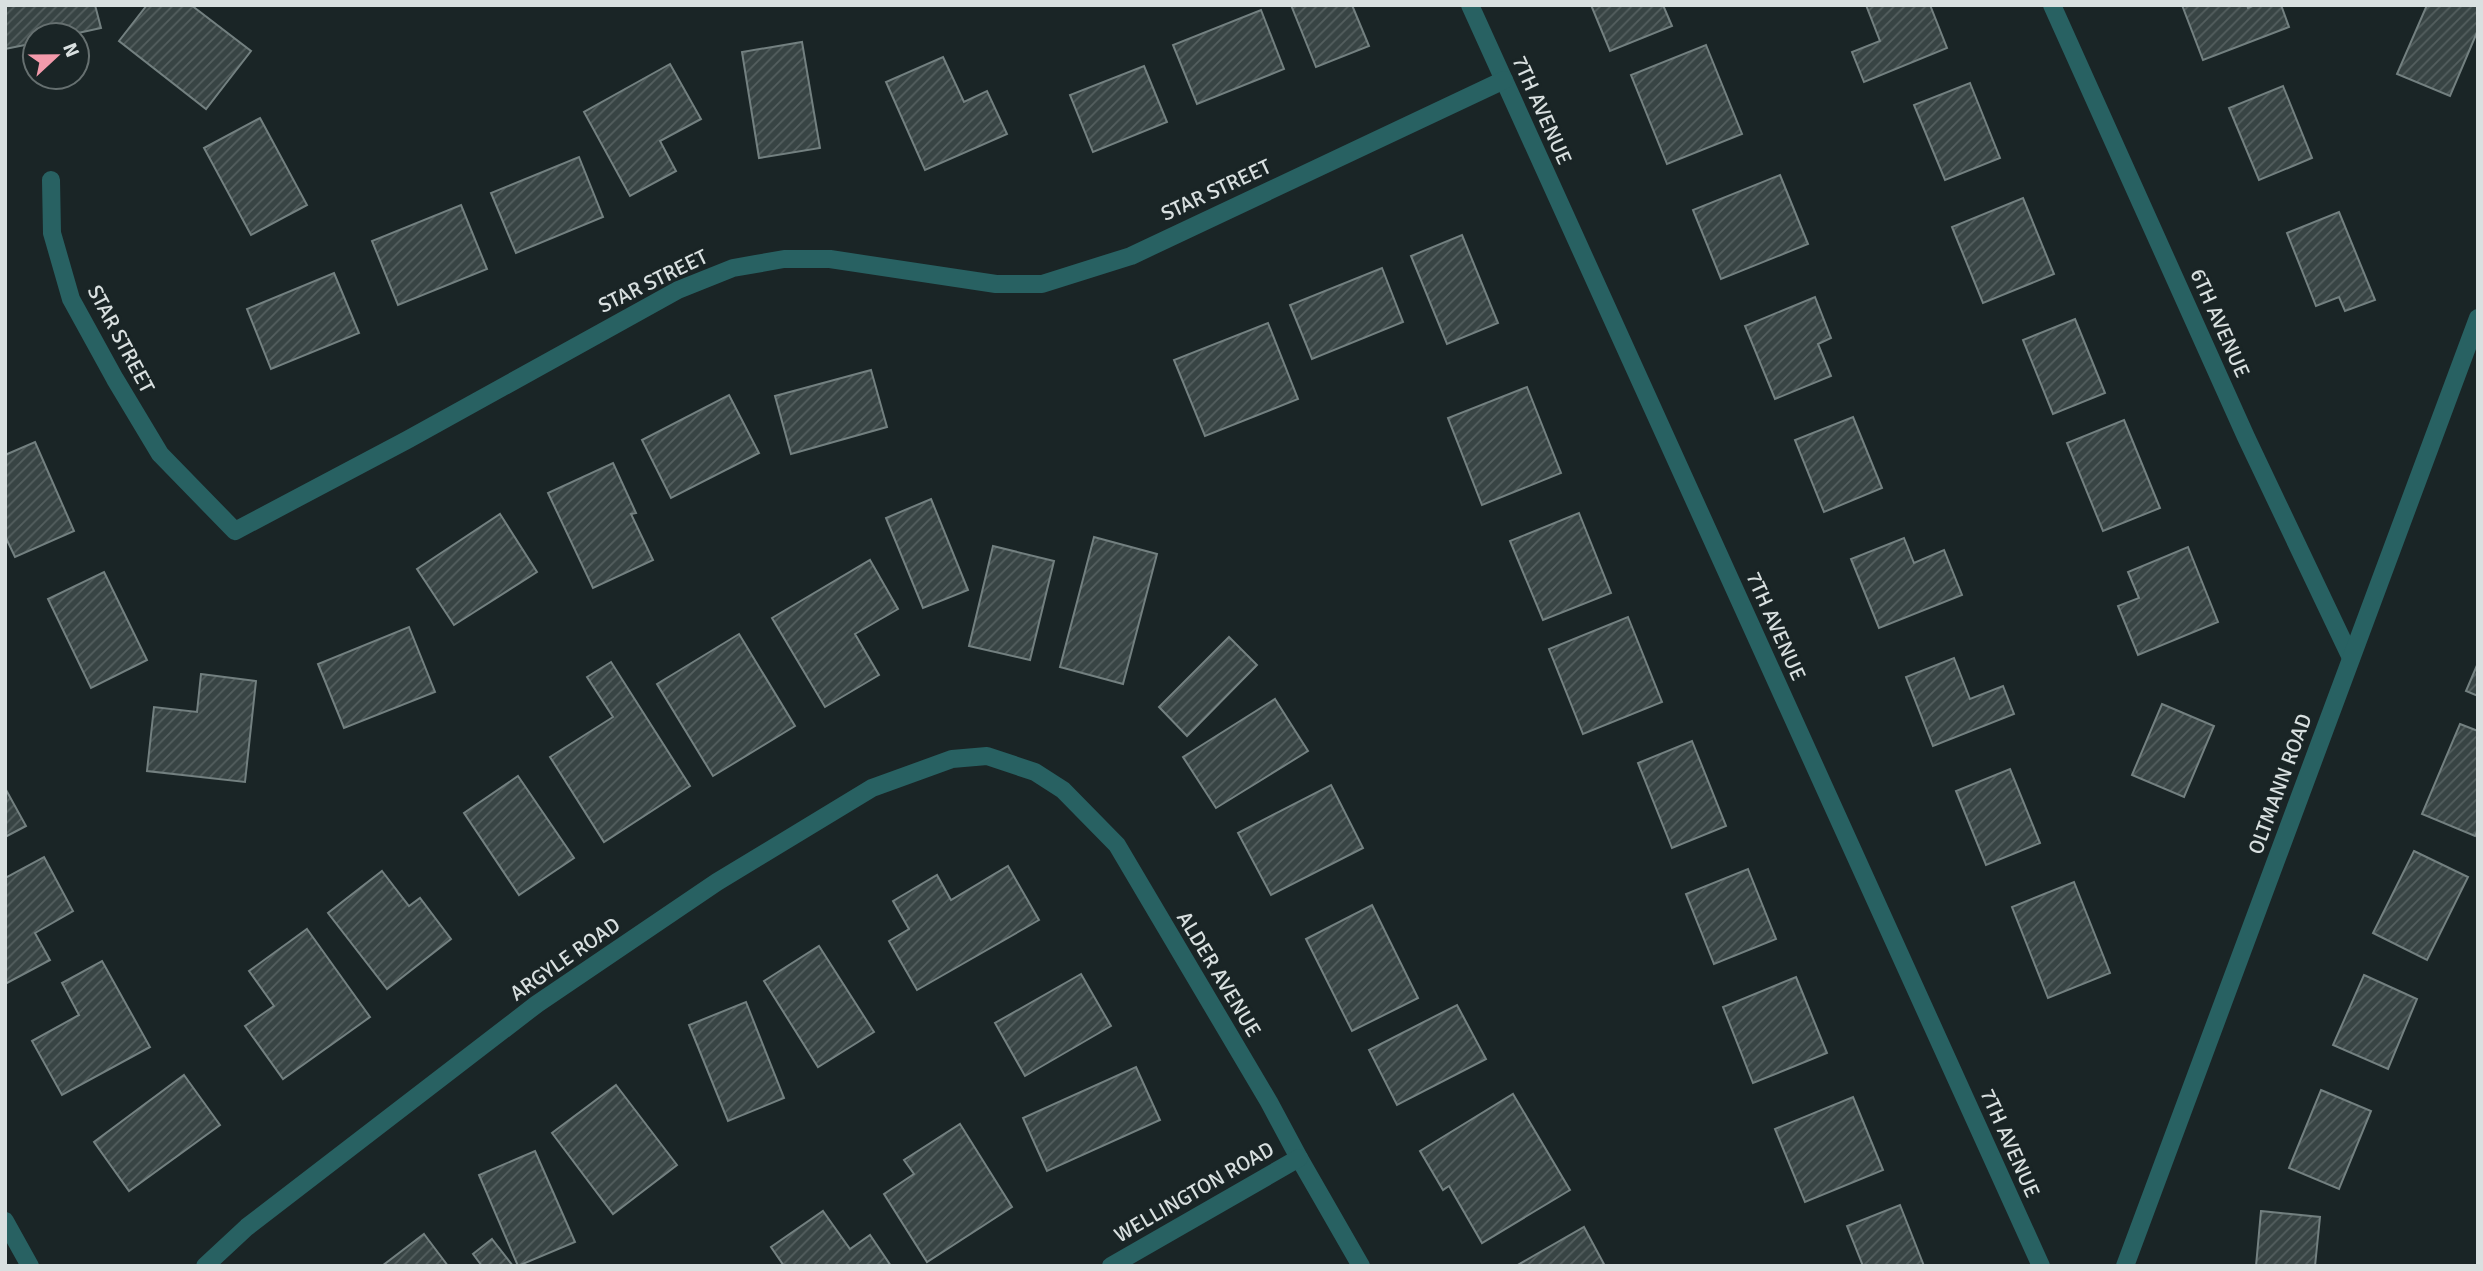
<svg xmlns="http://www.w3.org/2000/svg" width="2483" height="1271" font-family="Signika,sans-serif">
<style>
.building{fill:url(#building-hatch);stroke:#738080;stroke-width:2}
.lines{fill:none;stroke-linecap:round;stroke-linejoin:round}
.street{stroke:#286162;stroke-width:18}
.labels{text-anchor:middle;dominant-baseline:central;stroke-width:6;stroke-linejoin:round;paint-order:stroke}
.street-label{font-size:21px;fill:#d9e0e0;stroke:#1a2526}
</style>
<defs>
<pattern id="building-hatch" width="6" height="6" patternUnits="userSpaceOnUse" patternTransform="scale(1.75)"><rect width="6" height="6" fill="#384444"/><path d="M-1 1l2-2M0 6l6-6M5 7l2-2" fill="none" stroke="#545f5f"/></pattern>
</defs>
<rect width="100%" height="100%" fill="#1a2526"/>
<!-- building -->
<g class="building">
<path d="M 5,5 L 95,5 L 101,28 L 69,35 L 35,35 L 35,43 L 5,49 Z"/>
<path d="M 147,5 L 191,5 L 251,51 L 206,109 L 119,41 Z"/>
<path d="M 1291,5 L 1352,5 L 1369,46 L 1316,67 Z"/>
<path d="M 1591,5 L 1663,5 L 1672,26 L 1610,51 Z"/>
<path d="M 1866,5 L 1930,5 L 1947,48 L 1864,82 L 1852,52 L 1880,41 Z"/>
<path d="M 2182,5 L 2247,5 L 2248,8 L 2255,5 L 2281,5 L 2289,27 L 2203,60 Z"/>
<path d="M 2427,5 L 2478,5 L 2478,30 L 2450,96 L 2397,74 Z"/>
<path d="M 1261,10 L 1284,69 L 1197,104 L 1173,45 Z"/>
<path d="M 802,42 L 820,148 L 759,158 L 742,52 Z"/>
<path d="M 1706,45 L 1742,134 L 1667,164 L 1631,75 Z"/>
<path d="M 943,57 L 964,102 L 987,91 L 1007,134 L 925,170 L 886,82 Z"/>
<path d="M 670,64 L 701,119 L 660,141 L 676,171 L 630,196 L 584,112 Z"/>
<path d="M 1144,66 L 1167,122 L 1093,152 L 1070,95 Z"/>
<path d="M 1970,83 L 2000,158 L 1945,180 L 1914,105 Z"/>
<path d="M 2283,86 L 2312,158 L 2259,180 L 2229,108 Z"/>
<path d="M 260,118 L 307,205 L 251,235 L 204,148 Z"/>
<path d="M 579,157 L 603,217 L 516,253 L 491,193 Z"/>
<path d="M 1780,175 L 1808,244 L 1721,279 L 1693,210 Z"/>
<path d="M 2023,198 L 2054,274 L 1983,303 L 1952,227 Z"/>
<path d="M 461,205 L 487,269 L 398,305 L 372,241 Z"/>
<path d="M 2339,212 L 2375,300 L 2345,311 L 2339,297 L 2316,306 L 2287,233 Z"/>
<path d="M 1462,235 L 1498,323 L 1447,344 L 1411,256 Z"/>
<path d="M 1382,268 L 1403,322 L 1312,359 L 1290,305 Z"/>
<path d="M 334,273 L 359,333 L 271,369 L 247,309 Z"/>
<path d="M 1815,297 L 1831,338 L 1818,344 L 1831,376 L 1775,399 L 1745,326 Z"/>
<path d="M 2075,319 L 2105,393 L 2053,414 L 2023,340 Z"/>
<path d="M 1268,323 L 1298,399 L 1205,436 L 1174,360 Z"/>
<path d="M 871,370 L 887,427 L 791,454 L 775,396 Z"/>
<path d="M 1527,387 L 1561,473 L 1482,505 L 1448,418 Z"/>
<path d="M 729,395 L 759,453 L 671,498 L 642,440 Z"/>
<path d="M 1853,417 L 1882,488 L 1824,512 L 1795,440 Z"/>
<path d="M 2124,420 L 2160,508 L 2103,531 L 2067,443 Z"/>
<path d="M 35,442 L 74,531 L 15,557 L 5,536 L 5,455 Z"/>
<path d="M 613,463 L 636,513 L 631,514 L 653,560 L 593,588 L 548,493 Z"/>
<path d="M 931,499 L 968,590 L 923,608 L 886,518 Z"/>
<path d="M 1579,513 L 1611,593 L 1543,620 L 1510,541 Z"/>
<path d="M 500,514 L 537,572 L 454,625 L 417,569 Z"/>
<path d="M 1094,537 L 1157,554 L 1123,684 L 1060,667 Z"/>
<path d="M 1904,538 L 1914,563 L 1944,550 L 1962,595 L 1879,628 L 1851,559 Z"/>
<path d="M 993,546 L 1054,561 L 1030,660 L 969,646 Z"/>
<path d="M 2188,547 L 2218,622 L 2138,655 L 2118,606 L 2139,598 L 2128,572 Z"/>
<path d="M 870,560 L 898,609 L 855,634 L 879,675 L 825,707 L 772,618 Z"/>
<path d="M 104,572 L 147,660 L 91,688 L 48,599 Z"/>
<path d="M 1628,617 L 1662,702 L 1583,734 L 1549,649 Z"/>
<path d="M 409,627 L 435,692 L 344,728 L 318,664 Z"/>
<path d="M 739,634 L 795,726 L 713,776 L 657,684 Z"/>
<path d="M 1229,637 L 1257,665 L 1187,736 L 1159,707 Z"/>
<path d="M 1954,658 L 1970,699 L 2003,686 L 2014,714 L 1933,746 L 1906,677 Z"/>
<path d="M 611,662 L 690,786 L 604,842 L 550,757 L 613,717 L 587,677 Z"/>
<path d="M 2478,663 L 2478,696 L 2466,691 Z"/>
<path d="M 201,674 L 256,681 L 245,782 L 147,771 L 154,707 L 197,712 Z"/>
<path d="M 1275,699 L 1308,751 L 1216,808 L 1183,757 Z"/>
<path d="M 2162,704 L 2214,726 L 2184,797 L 2132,775 Z"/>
<path d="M 2460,724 L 2478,731 L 2478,830 L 2475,836 L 2422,814 Z"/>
<path d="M 1692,741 L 1726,826 L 1672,848 L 1638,763 Z"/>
<path d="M 2010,769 L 2040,843 L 1986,865 L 1956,791 Z"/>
<path d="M 518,776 L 574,858 L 519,895 L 464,813 Z"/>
<path d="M 1331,785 L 1363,848 L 1271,895 L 1238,833 Z"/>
<path d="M 5,788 L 26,826 L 5,837 Z"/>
<path d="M 2414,851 L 2468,877 L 2427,960 L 2373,933 Z"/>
<path d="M 44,857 L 73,911 L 35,933 L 50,960 L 5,984 L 5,878 Z"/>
<path d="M 1008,866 L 1039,920 L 917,990 L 889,941 L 909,929 L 893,901 L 937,875 L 951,900 Z"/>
<path d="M 1748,869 L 1776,939 L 1714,964 L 1686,894 Z"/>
<path d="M 382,871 L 409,906 L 420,898 L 451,939 L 387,989 L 328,913 Z"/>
<path d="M 2074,882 L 2110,973 L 2048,998 L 2012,907 Z"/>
<path d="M 1372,905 L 1418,998 L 1352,1031 L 1306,939 Z"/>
<path d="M 307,929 L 370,1017 L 283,1079 L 245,1026 L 274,1006 L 249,971 Z"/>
<path d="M 819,946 L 874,1032 L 818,1067 L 764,981 Z"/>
<path d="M 102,961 L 150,1047 L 62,1095 L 32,1041 L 79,1015 L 62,983 Z"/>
<path d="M 1081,974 L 1111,1026 L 1025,1076 L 995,1023 Z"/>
<path d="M 2364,975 L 2417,999 L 2388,1069 L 2333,1045 Z"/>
<path d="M 1796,977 L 1827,1053 L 1753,1083 L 1723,1007 Z"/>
<path d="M 746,1002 L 784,1098 L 728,1121 L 689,1025 Z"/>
<path d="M 1457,1005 L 1486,1059 L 1397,1105 L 1369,1050 Z"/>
<path d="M 1136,1067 L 1160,1120 L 1047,1171 L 1023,1118 Z"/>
<path d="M 184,1075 L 220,1125 L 129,1191 L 94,1142 Z"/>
<path d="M 616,1085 L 677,1165 L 613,1214 L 552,1133 Z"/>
<path d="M 2321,1090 L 2371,1111 L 2339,1189 L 2289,1168 Z"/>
<path d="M 1513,1094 L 1570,1190 L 1482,1243 L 1449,1186 L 1443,1190 L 1420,1151 Z"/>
<path d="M 1853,1097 L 1883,1170 L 1805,1202 L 1775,1129 Z"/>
<path d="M 960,1124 L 1012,1207 L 927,1262 L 884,1194 L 914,1174 L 904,1160 Z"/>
<path d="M 535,1151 L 575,1242 L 518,1266 L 479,1175 Z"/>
<path d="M 1900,1205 L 1924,1266 L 1863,1266 L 1847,1226 Z"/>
<path d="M 823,1211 L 850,1249 L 870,1235 L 891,1266 L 784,1266 L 771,1247 Z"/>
<path d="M 2261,1211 L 2320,1217 L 2315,1266 L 2256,1266 Z"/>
<path d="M 1584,1227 L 1605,1266 L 1516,1266 Z"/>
<path d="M 424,1234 L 448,1266 L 382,1266 Z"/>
<path d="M 492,1239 L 513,1266 L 482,1266 L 473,1254 Z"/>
</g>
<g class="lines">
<!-- street -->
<g class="street">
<path d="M 1470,5 L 2041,1266"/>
<path d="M 2052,5 L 2246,437 L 2351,658"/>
<path d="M 51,180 L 52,233 L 71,299 L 115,379 L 160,454 L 235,531 L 407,440 L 678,290 L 733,268 L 784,259 L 830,259 L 996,284 L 1042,284 L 1131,256 L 1504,80"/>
<path d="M 5,1221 L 30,1266"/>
<path d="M 205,1266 L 247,1227 L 537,1004 L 717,882 L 872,788 L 952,759 L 987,756 L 1035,772 L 1063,790 L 1117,845 L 1269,1102 L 1299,1158 L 1361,1266"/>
<path d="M 1111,1266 L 1299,1158"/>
<path d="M 2125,1266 L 2478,318"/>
</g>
</g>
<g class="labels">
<!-- street labels -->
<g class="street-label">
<text transform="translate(1542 110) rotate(66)">7TH AVENUE</text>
<text transform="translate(1216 190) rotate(-25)">STAR STREET</text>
<text transform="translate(653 281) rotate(-26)">STAR STREET</text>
<text transform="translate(2220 323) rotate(66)">6TH AVENUE</text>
<text transform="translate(121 339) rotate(62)">STAR STREET</text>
<text transform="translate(1776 626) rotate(66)">7TH AVENUE</text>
<text transform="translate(2280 784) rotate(-70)">OLTMANN ROAD</text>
<text transform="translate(565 959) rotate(-35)">ARGYLE ROAD</text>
<text transform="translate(1219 974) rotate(59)">ALDER AVENUE</text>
<text transform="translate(2010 1143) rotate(66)">7TH AVENUE</text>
<text transform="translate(1194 1192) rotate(-30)">WELLINGTON ROAD</text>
</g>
</g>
<!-- border -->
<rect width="2483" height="1271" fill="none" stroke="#d9e0e0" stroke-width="14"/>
<!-- north arrow -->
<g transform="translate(56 56) rotate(68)"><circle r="33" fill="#1a2526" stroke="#667070" stroke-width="2"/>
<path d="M0-5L12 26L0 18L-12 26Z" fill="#f39aab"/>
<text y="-10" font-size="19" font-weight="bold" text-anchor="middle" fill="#d9e0e0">N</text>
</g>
</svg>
